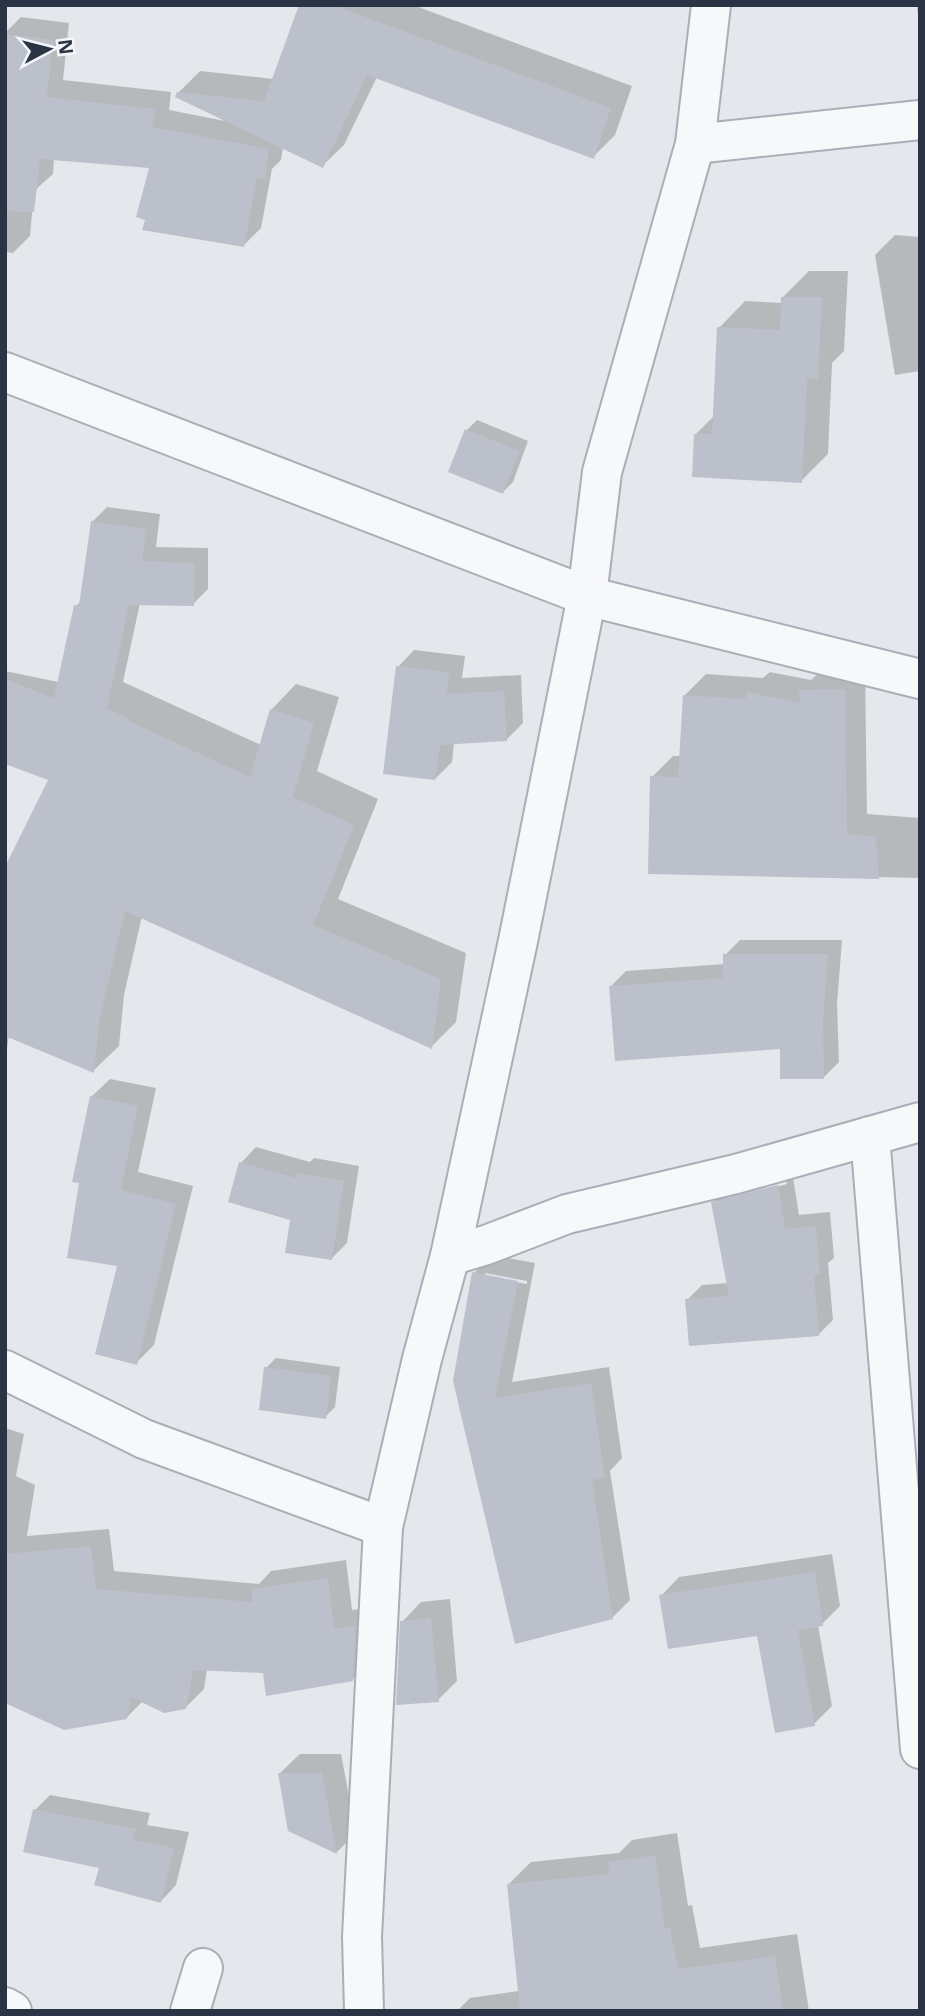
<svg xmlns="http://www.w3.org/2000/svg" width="925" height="2016" font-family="'Noto Sans',sans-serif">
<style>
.shadow{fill:#0003;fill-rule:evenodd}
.building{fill:#bbc0ca}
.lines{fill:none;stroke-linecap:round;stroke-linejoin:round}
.minor-casing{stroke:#a9aeb7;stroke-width:42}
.minor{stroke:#f7f8fa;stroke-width:38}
</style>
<rect width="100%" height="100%" fill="#e4e7ec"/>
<!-- shadow -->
<g class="shadow">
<path d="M 301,5 L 413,5 L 632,86 L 615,135 L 593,157 L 377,77 L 344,145 L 322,166 L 283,147 L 281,160 L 272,169 L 261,228 L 244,245 L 151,167 L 54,158 L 53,174 L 34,191 L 30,236 L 13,253 L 5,252 L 5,33 L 21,17 L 69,23 L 63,80 L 171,92 L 169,110 L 225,121 L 178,93 L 200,71 L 274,79 Z"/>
<path d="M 920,5 L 920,29 L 917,8 Z"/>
<path d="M 895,235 L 920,237 L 920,371 L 895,375 L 875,255 Z"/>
<path d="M 809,271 L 848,271 L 844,351 L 832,363 L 828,454 L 801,481 L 696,434 L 715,415 L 719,328 L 745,301 L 782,303 L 783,297 Z"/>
<path d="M 477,420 L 528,441 L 513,482 L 503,492 L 467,430 Z"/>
<path d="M 107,507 L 160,514 L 156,547 L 208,548 L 208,589 L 193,604 L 140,603 L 123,682 L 261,745 L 271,710 L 296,684 L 339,697 L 317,771 L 378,799 L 338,899 L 466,953 L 456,1022 L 431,1047 L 142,916 L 124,995 L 119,1046 L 93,1071 L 9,1035 L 5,1063 L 5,870 L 50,779 L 5,762 L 5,671 L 68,684 L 76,606 L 82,600 L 93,521 Z"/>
<path d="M 414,650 L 465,656 L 462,678 L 521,675 L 523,723 L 506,740 L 454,743 L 452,762 L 435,779 L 398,667 Z"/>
<path d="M 865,669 L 867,814 L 920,818 L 920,878 L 650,872 L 652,777 L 673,756 L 681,756 L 685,695 L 706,674 L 763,678 L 770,672 L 811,680 L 822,670 Z"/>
<path d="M 740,940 L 842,940 L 837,1004 L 839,1062 L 824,1077 L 782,1047 L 611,986 L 626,971 L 725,964 L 725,955 Z"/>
<path d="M 110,1079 L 156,1088 L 138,1172 L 193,1186 L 154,1345 L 136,1363 L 91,1097 Z"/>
<path d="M 256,1147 L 310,1162 L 314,1158 L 359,1166 L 347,1243 L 331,1259 L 292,1219 L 241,1163 Z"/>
<path d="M 792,1171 L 799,1215 L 830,1212 L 834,1258 L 828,1263 L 833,1320 L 818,1335 L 687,1300 L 702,1285 L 728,1283 L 713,1203 L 728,1188 ZM 786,1181 L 787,1184 L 727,1200 L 727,1196 Z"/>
<path d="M 491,1255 L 535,1263 L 512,1382 L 609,1367 L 622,1458 L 610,1471 L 630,1600 L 612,1618 L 516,1642 L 474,1273 ZM 485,1273 L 527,1281 L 527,1284 L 485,1276 Z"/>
<path d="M 276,1358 L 340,1367 L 335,1407 L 325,1417 L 266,1368 Z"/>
<path d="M 5,1428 L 24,1434 L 16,1476 L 35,1485 L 27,1536 L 109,1529 L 114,1571 L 259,1584 L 271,1571 L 346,1560 L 352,1610 L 374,1608 L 371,1661 L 352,1680 L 264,1671 L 207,1669 L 204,1689 L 185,1708 L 143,1701 L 126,1718 L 5,1701 Z"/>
<path d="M 832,1554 L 840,1606 L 822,1624 L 818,1625 L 832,1706 L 814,1724 L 759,1634 L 661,1596 L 679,1577 Z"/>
<path d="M 450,1599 L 457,1681 L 438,1700 L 402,1622 L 421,1602 Z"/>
<path d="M 300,1754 L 341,1754 L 356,1833 L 337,1852 L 290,1830 L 280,1773 Z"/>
<path d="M 50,1795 L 150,1813 L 147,1825 L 189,1832 L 176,1885 L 161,1901 L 101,1867 L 35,1810 Z"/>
<path d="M 677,1833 L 688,1906 L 692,1905 L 700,1948 L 797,1934 L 809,2011 L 457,2011 L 470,1998 L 519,1991 L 509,1884 L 531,1862 L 619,1853 L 632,1840 Z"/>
</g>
<!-- building -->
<g class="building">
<path d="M 299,5 L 333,5 L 611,108 L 594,159 L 367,75 L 323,168 L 175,97 L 177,92 L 264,101 Z"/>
<path d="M 5,34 L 53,40 L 47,97 L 155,109 L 152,127 L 269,149 L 265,179 L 257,178 L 244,247 L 142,230 L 145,220 L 136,217 L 149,168 L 40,159 L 34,212 L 5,211 Z"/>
<path d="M 781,297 L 822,297 L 818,379 L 807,379 L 802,483 L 692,477 L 694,434 L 712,434 L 717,327 L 780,330 Z"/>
<path d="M 465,429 L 520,451 L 503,494 L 448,472 Z"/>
<path d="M 91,521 L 146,529 L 142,561 L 194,563 L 194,606 L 129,605 L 107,708 L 130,719 L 129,721 L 250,777 L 270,709 L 314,723 L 293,797 L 354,825 L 313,925 L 441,979 L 432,1049 L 125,911 L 99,1022 L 94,1073 L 5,1036 L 5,867 L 48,780 L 5,764 L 5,679 L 54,698 L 74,605 L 79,606 Z"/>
<path d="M 396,666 L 449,672 L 447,694 L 504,691 L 507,741 L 440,745 L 435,780 L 383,774 Z"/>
<path d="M 845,689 L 847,834 L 876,837 L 879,879 L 648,874 L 650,776 L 678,777 L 683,695 L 745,699 L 747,692 L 800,703 L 799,690 Z"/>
<path d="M 723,954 L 828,954 L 823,1021 L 824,1079 L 780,1079 L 780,1049 L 615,1061 L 609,986 L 723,978 Z"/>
<path d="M 90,1096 L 138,1106 L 121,1190 L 176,1204 L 137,1365 L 95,1354 L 117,1266 L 67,1258 L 79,1183 L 72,1182 Z"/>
<path d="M 239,1162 L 296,1178 L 297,1173 L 344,1181 L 332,1260 L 285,1253 L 290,1220 L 228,1202 Z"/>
<path d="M 778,1185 L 785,1229 L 816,1226 L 820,1274 L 814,1275 L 819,1336 L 689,1346 L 685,1299 L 729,1296 L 711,1202 Z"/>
<path d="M 472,1272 L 518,1281 L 495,1398 L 591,1383 L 605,1478 L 592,1480 L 613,1619 L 515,1644 L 453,1381 Z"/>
<path d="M 264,1367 L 331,1376 L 326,1419 L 259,1410 Z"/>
<path d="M 91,1546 L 96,1589 L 253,1602 L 251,1589 L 328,1578 L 334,1628 L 356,1626 L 353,1681 L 266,1696 L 263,1673 L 193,1670 L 186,1709 L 164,1713 L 131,1697 L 127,1719 L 64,1730 L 5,1703 L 5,1554 Z"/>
<path d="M 815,1572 L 823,1626 L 798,1630 L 815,1726 L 775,1733 L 757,1636 L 668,1649 L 659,1595 Z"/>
<path d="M 431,1618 L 439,1702 L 396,1705 L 400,1621 Z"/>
<path d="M 278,1773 L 322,1773 L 337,1854 L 288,1831 Z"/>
<path d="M 33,1809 L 136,1829 L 133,1840 L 174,1848 L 161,1903 L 94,1885 L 99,1868 L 23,1852 Z"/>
<path d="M 655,1855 L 665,1928 L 670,1927 L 678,1969 L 775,1956 L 783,2011 L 520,2011 L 507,1884 L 609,1874 L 608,1862 Z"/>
</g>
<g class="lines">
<!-- minor casing -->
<g class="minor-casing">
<g id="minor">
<path d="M 695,144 L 920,120"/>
<path d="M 5,372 L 587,596 L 920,679"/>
<path d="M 870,1136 L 920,1749"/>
<path d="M 450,1256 L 486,1245 L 567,1214 L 736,1174 L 920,1122"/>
<path d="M 5,1370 L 144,1439 L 383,1527"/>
<path d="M 5,2007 L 12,2011"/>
<path d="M 190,2011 L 203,1968"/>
<path d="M 364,2011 L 362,1937 L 383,1527 L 422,1359 L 450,1256 L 518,941 L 587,596 L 602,472 L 695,144 L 711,5"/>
</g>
</g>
<!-- minor -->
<use href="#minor" class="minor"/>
</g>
<!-- border -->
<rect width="925" height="2016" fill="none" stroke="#2b3445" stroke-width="14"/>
<!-- north arrow -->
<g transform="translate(49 49) rotate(83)" stroke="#f4f6f9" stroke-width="5" paint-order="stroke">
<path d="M0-5L12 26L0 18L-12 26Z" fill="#2b3445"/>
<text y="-10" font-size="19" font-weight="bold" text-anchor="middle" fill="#2b3445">N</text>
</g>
</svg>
